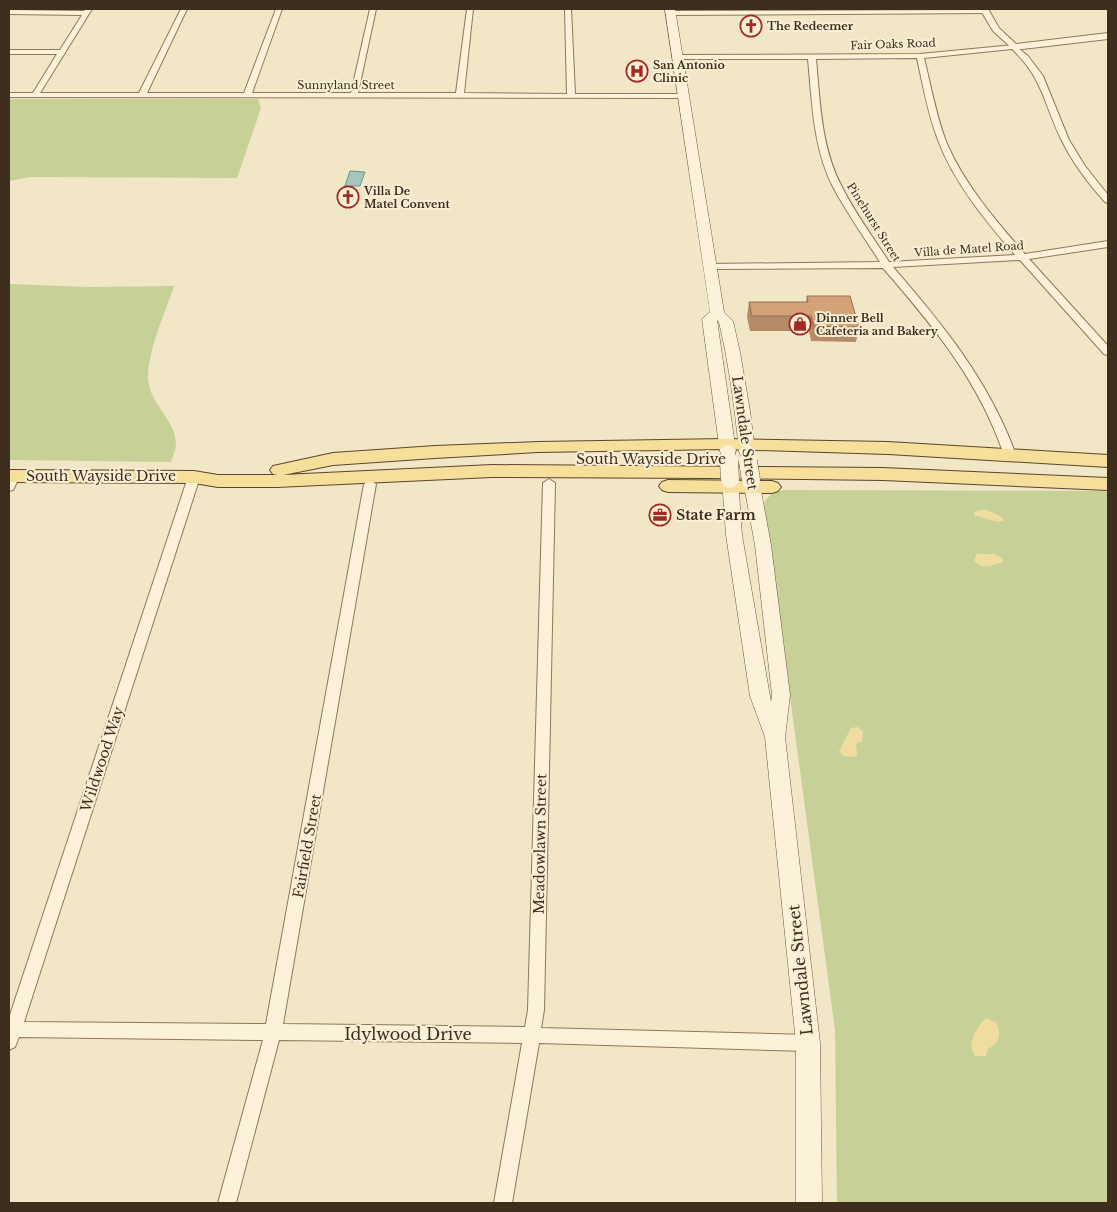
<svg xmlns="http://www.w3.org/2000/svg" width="1117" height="1212" font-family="'Libre Baskerville',serif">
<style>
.green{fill:#c7d097}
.sand{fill:#efdda0}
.water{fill:#a7c4bd;stroke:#6c948c}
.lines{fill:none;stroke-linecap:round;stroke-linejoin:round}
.minor-casing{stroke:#8e7859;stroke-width:2}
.tertiary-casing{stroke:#8e7859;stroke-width:2}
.secondary-casing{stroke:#70583c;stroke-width:1}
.primary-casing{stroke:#5b452e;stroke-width:2}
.minor{fill:#fbf2d9;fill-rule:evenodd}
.tertiary{fill:#fbf2d9;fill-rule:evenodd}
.secondary{fill:#fbf2d9;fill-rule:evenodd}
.primary{fill:#f6de9b;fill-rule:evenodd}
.secondary-bridge-far1-casing{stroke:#70583c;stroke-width:15;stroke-linecap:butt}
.secondary-bridge-casing{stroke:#70583c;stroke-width:19;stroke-linecap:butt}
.secondary-bridge-far1{stroke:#fbf2d9;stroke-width:14}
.secondary-bridge{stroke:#fbf2d9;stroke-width:18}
.wall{fill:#b58b67}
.building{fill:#d2a278;stroke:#937154}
.labels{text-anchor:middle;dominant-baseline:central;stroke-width:4;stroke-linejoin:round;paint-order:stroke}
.far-poi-label{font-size:11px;font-weight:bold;fill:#3d2e1e;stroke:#f8efd5;text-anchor:start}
.far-street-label{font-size:11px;fill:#3d2e1e;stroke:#f8efd5}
.street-label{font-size:14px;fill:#3d2e1e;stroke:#f8efd5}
.poi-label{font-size:14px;font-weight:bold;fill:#3d2e1e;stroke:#f8efd5;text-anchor:start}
.near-street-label{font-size:16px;fill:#3d2e1e;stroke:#f8efd5}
</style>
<rect width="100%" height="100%" fill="#f1e6c5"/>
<!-- green -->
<g class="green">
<path d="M 9,99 L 258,99 L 261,108 L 237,178 L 30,177 L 9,181 Z"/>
<path d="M 9,284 L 90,287 L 174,286 C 165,314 148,349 148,378 C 149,404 175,418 176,444 C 176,449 173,456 171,462 L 9,460 Z"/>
<path d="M 786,490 L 1108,491 L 1108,1203 L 837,1203 L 835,1030 L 764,504 C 769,493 775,492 786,490 Z"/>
</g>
<!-- sand -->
<g class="sand">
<path d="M 985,509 L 1002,517 L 1004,521 L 997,522 L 974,515 L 974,512 Z"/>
<path d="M 977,554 L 994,554 L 1002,558 L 1003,562 C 993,565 982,571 974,560 Z"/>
<path d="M 858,727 L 863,732 L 862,741 L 856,744 L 857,755 L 854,757 L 843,756 L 839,751 L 851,728 Z"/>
<path d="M 986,1018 L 996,1022 C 1001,1034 1001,1042 988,1049 L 986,1056 L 975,1056 C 966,1044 977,1027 986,1018 Z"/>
</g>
<!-- water -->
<path class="water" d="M 350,171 L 365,172 L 360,186 L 345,186 Z"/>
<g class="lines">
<!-- minor casing -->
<g class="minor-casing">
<g id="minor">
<path d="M 86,9 L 92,9 L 40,93 L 139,93 L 181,9 L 187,9 L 147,93 L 244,93 L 276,9 L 282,9 L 252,93 L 351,93 L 370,9 L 376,9 L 358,93 L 456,93 L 467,9 L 473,9 L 464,93 L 567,94 L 565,9 L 571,9 L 575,94 L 683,94 L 687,96 L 683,98 L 9,97 L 9,93 L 33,93 L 57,54 L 9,54 L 9,50 L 60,50 L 82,15 L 9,14 L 9,10 L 84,11 Z"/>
<path d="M 986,10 L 989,12 L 988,13 L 670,15 L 667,13 L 670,11 Z"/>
<path d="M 1014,45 L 1028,56 L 1043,76 L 1069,140 L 1085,166 L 1108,195 L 1108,203 L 1105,202 C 1088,183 1072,162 1061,139 C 1044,104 1043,78 1012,49 L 924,58 C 931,86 936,116 947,144 C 965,185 995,220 1025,254 L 1108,241 L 1108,247 L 1029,259 L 1108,346 L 1108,355 L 1104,354 L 1020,260 L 893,267 C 944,326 989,381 1016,455 L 1010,458 L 1004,455 C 979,381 934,327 883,268 L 707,269 L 705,267 L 710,264 L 880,262 C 864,237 847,213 833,187 C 813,148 812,101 808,59 L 678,59 L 674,57 L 678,55 L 920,54 ZM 917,58 C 923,86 928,114 938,140 C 954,183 986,221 1015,255 L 889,262 C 873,237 855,213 842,187 C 821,148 820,101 816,59 Z"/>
<path d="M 14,472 L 20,476 L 13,490 L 9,491 L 9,475 Z"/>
<path d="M 194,473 L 200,477 L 24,1022 L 266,1024 L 364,484 L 370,480 L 376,484 L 283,1024 L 525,1027 L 528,1010 L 543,483 L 549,479 L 555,483 L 544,1010 L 541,1028 L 808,1035 L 814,1038 L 816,1043 L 814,1048 L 808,1051 L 539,1043 L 512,1203 L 494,1203 L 522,1043 L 279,1040 L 236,1203 L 218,1203 L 263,1040 L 19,1037 L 15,1047 L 9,1050 L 9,1018 L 188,477 Z"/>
</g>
</g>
<!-- tertiary casing -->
<g class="tertiary-casing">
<path id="tertiary" d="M 980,9 L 988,9 L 999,28 L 1016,44 L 1108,33 L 1108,39 L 1014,50 L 993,31 Z"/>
</g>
<!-- secondary casing -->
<g class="secondary-casing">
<g id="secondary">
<path d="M 665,9 L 675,9 L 724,312 L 733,321 L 740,352 L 750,411 L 755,452 L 752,455 L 742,455 L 739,452 C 735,408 729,365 719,322 L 717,320 L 736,452 L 733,455 L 723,455 L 720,452 L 702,319 L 710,312 Z"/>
<path d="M 730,474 L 736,475 L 738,479 L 742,535 L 771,702 L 772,695 L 755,545 L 743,480 L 745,476 L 757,476 L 759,480 L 771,545 L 790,695 L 785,737 L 820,1043 L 822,1203 L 796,1203 L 796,1043 L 765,737 L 750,696 L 726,535 L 722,479 L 724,475 Z"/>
</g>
</g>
<!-- primary casing -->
<g class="primary-casing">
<g id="primary">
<path d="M 726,439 L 888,442 L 1108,455 L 1108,467 L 888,454 L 726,449 L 538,452 L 435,458 L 333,465 L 283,475 L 492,465 L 883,468 L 1108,478 L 1108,490 L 883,480 L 709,478 L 492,477 L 277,487 L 218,487 L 194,483 L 9,482 L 9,470 L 194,471 L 218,475 L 277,475 L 273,474 L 270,470 L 273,466 L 333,453 L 435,446 L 538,442 Z"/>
<path d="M 668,480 L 772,481 L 778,483 L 781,487 L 778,491 L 772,493 L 668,492 L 662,490 L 659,486 L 662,482 Z"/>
</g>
</g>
<!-- minor -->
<use href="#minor" class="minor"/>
<!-- tertiary -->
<use href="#tertiary" class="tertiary"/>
<!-- secondary -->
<use href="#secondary" class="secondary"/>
<!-- primary -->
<use href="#primary" class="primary"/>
<!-- secondary-bridge-far1 casing -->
<g class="secondary-bridge-far1-casing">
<g id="secondary-bridge-far1">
<path d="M 728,452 L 729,462"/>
<path d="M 747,452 L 748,462"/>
</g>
</g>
<!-- secondary-bridge casing -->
<g class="secondary-bridge-casing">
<g id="secondary-bridge">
<path d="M 729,461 L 730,479"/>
<path d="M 748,461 L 751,480"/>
</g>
</g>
<!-- secondary-bridge-far1 -->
<use href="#secondary-bridge-far1" class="secondary-bridge-far1"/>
<!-- secondary-bridge -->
<use href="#secondary-bridge" class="secondary-bridge"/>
</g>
<!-- wall -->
<path class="wall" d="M 807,296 L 859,327 L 856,342 L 811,341 L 809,331 L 750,331 L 747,317 L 749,302 L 806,302 Z"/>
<!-- building -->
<path class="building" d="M 807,296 L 850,296 L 859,327 L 814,326 L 811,316 L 752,316 L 749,302 L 808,302 Z"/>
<!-- icons -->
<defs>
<g id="church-ring" transform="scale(1.125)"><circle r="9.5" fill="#f8efd5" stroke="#a12a25" stroke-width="1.5"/><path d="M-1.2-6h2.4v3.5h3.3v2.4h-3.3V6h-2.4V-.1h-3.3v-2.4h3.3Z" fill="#a12a25"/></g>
<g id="hospital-ring" transform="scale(1.125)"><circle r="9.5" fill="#f8efd5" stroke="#a12a25" stroke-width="1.5"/><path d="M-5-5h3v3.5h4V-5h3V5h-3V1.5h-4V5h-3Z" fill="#a12a25"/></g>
<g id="shop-ring" transform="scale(1.125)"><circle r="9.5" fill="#f8efd5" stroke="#a12a25" stroke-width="1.5"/><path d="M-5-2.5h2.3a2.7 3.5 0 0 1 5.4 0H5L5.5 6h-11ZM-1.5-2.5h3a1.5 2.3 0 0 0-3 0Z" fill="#a12a25"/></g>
<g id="office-ring" transform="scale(1.125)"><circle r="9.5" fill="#f8efd5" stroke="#a12a25" stroke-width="1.5"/><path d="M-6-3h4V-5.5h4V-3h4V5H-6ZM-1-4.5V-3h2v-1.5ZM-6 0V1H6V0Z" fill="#a12a25"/></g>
</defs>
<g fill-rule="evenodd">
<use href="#church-ring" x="751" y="26"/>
<use href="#hospital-ring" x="637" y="71"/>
<use href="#church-ring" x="348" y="197"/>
<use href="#shop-ring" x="800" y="324"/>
<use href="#office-ring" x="660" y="515"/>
</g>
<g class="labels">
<!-- far-poi labels -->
<g class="far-poi-label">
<text x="767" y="26">The Redeemer</text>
<text x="653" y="65">San Antonio<tspan x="653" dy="13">Clinic</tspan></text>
<text x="364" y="191">Villa De<tspan x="364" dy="13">Matel Convent</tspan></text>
<text x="816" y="318">Dinner Bell<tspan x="816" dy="13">Cafeteria and Bakery</tspan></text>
</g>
<!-- far-street labels -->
<g class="far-street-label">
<text transform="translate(893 44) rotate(-2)">Fair Oaks Road</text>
<text x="346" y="85">Sunnyland Street</text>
<text transform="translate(874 222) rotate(58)">Pinehurst Street</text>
<text transform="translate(969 249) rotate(-4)">Villa de Matel Road</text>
</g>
<!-- street labels -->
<g class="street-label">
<text transform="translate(745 433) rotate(82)">Lawndale Street</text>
<text x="651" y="459">South Wayside Drive</text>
<text x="101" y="476">South Wayside Drive</text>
<text transform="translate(102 759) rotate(-72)">Wildwood Way</text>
<text transform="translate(540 844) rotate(-89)">Meadowlawn Street</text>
<text transform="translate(307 846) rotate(-80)">Fairfield Street</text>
</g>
<!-- poi labels -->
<g class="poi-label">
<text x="676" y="515">State Farm</text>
</g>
<!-- near-street labels -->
<g class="near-street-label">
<text transform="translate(800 970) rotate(-96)">Lawndale Street</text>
<text x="408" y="1034">Idylwood Drive</text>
</g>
</g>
<!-- border -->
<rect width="1117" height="1212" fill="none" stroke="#3d2e1e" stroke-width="20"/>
</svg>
